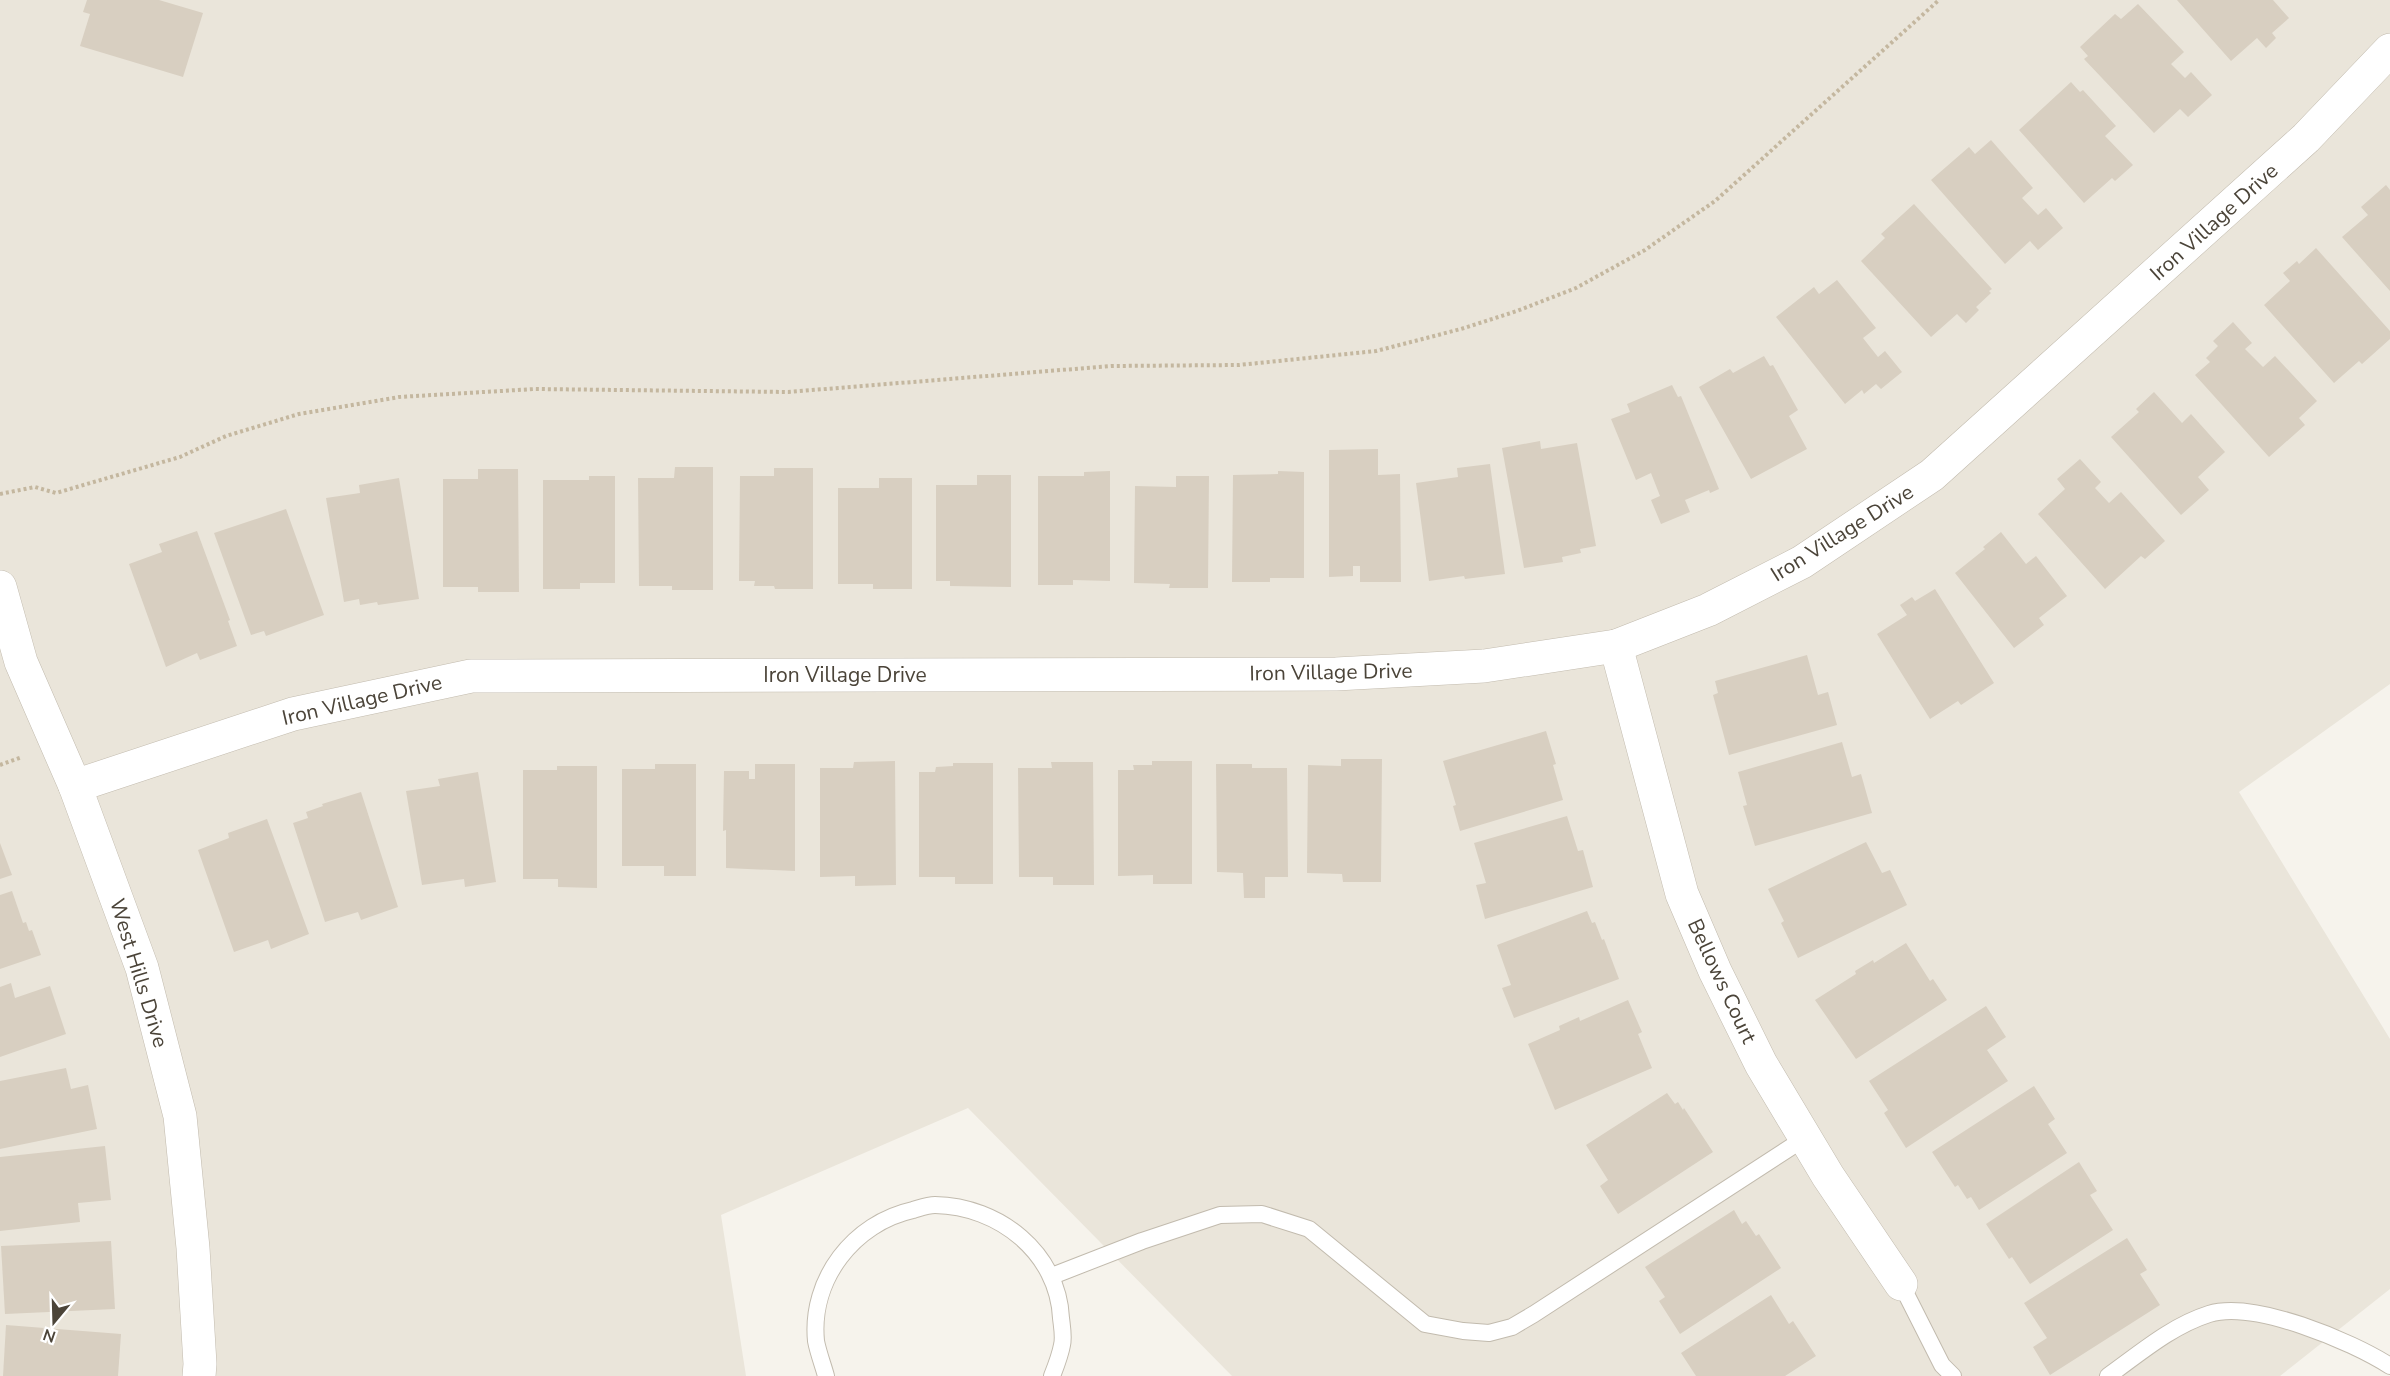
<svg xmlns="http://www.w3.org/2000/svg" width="2390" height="1376" font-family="'Nunito Sans',sans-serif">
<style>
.residential{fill:#eae5da}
.building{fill:#d8cfc1}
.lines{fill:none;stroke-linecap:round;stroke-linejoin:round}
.service-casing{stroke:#c2bbae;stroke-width:18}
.minor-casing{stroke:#c2bbae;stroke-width:34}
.path{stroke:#c4b79f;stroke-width:4;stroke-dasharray:3 3;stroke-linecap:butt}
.service{stroke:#fff;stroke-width:16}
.minor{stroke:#fff;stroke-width:33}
.labels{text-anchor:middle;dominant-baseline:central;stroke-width:4.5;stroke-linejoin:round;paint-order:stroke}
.street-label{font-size:21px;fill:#4b4439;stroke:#fff}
</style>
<rect width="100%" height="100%" fill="#f6f3ec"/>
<!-- residential -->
<path class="residential" d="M 0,0 L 2390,0 L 2390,684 L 2239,792 L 2390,1039 L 2390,1289 L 2280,1376 L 1232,1376 L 968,1108 L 721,1215 L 746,1376 L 0,1376 Z"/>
<!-- building -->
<g class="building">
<path d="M 87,0 L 159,0 L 203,13 L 183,77 L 80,46 L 90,14 L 83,12 Z"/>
<path d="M 2177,0 L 2273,0 L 2289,18 L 2272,33 L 2276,38 L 2266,48 L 2257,38 L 2231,61 Z"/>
<path d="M 2138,4 L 2184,52 L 2171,64 L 2185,78 L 2191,72 L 2212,95 L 2188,117 L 2180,109 L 2154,133 L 2084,59 L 2088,56 L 2080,47 L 2115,14 L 2121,19 Z"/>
<path d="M 2071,82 L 2080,92 L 2083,90 L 2116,126 L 2105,136 L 2133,165 L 2115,181 L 2112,178 L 2084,203 L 2019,130 Z"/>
<path d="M 1991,140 L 2033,188 L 2022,198 L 2038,215 L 2046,208 L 2063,228 L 2038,250 L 2030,241 L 2005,264 L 1931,180 L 1969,147 L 1975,154 Z"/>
<path d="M 2386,185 L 2390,190 L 2390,291 L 2342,237 L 2368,215 L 2361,207 Z"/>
<path d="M 1914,204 L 1992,289 L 1989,291 L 1991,293 L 1976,307 L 1979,310 L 1966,323 L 1957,314 L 1931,337 L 1861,261 L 1885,238 L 1881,234 Z"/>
<path d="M 2316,248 L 2390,331 L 2390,339 L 2362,364 L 2359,361 L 2334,383 L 2264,305 L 2290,281 L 2283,273 L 2297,261 L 2299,264 Z"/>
<path d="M 1837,280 L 1876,328 L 1863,338 L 1878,357 L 1885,351 L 1902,372 L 1881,389 L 1876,384 L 1864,394 L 1862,390 L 1845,404 L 1776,317 L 1814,287 L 1819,294 Z"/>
<path d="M 2233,322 L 2252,343 L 2245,349 L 2263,367 L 2275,356 L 2317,401 L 2299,418 L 2305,425 L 2269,457 L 2195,375 L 2210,362 L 2206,358 L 2218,346 L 2213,341 Z"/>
<path d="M 1764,356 L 1770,366 L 1773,365 L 1798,410 L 1789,416 L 1807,449 L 1751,479 L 1699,387 L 1730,369 L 1733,373 Z"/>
<path d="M 1672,385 L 1678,397 L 1681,396 L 1719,489 L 1710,493 L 1709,490 L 1685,500 L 1690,512 L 1661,524 L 1651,500 L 1660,496 L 1651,473 L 1636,480 L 1611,419 L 1630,412 L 1627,404 Z"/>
<path d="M 2154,392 L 2182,423 L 2191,414 L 2225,452 L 2198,477 L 2209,490 L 2181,515 L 2111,437 L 2139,412 L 2136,409 Z"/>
<path d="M 1540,441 L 1541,449 L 1577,443 L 1596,546 L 1580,549 L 1581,553 L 1562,557 L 1563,562 L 1524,568 L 1502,448 Z"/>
<path d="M 1378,449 L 1378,475 L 1400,474 L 1401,582 L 1360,582 L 1360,566 L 1353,566 L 1353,576 L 1329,577 L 1329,450 Z"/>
<path d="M 2080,459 L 2101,482 L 2095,488 L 2109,503 L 2121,492 L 2165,541 L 2145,559 L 2141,556 L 2105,589 L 2038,514 L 2065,489 L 2057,479 Z"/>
<path d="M 1490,464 L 1505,574 L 1465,579 L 1464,576 L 1429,581 L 1416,483 L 1458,477 L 1457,468 Z"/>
<path d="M 675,467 L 713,467 L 713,590 L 672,590 L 672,586 L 639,586 L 638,478 L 674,478 Z"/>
<path d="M 774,468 L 813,468 L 813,589 L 775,589 L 774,586 L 754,586 L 755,581 L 739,581 L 740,476 L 774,476 Z"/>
<path d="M 478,469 L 518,469 L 519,592 L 478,592 L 478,587 L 443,587 L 443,479 L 478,479 Z"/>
<path d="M 1110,471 L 1110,581 L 1073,580 L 1073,585 L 1038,585 L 1038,476 L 1084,476 L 1084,472 Z"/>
<path d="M 1278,471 L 1304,472 L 1304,578 L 1270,578 L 1270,582 L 1232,582 L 1233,475 L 1278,474 Z"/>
<path d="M 977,475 L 1011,475 L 1011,587 L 950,586 L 950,581 L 936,581 L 936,485 L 977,485 Z"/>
<path d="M 589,476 L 615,476 L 615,583 L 580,583 L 580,589 L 543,589 L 543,480 L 589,480 Z"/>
<path d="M 1176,476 L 1209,476 L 1208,588 L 1169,588 L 1170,584 L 1134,583 L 1135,486 L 1176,487 Z"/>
<path d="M 399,478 L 419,599 L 378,605 L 377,602 L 360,605 L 359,599 L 344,602 L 326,498 L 360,493 L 359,485 Z"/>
<path d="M 879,478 L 912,478 L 912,589 L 873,589 L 873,584 L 838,584 L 838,488 L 879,488 Z"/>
<path d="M 286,509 L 324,615 L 266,636 L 264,631 L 251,635 L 214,533 Z"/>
<path d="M 197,531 L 230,620 L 228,621 L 237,646 L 200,660 L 197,653 L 166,667 L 129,564 L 162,552 L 159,544 Z"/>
<path d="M 2001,532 L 2026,564 L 2036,556 L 2067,596 L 2039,618 L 2044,625 L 2014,648 L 1955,573 L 1985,549 L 1983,547 Z"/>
<path d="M 1935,589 L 1994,683 L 1961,705 L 1958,701 L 1930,719 L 1877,634 L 1907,615 L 1900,605 L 1912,597 L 1915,601 Z"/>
<path d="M 1807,655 L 1818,695 L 1828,692 L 1837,725 L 1729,755 L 1713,695 L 1718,693 L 1715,681 Z"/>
<path d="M 1546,731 L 1556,764 L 1553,765 L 1563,800 L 1460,831 L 1453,806 L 1456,805 L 1443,761 Z"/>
<path d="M 1842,742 L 1852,777 L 1861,774 L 1872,813 L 1755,846 L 1743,806 L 1747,805 L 1738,772 Z"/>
<path d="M 1341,759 L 1382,759 L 1381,882 L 1343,882 L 1342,874 L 1307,873 L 1308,765 L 1341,766 Z"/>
<path d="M 895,761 L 896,885 L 855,886 L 855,876 L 820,877 L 820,768 L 853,768 L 854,762 Z"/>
<path d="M 1152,761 L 1192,761 L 1192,884 L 1153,884 L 1153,875 L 1118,876 L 1118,770 L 1134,770 L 1133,765 L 1152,765 Z"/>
<path d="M 1051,762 L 1093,762 L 1094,885 L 1053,885 L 1053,877 L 1019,877 L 1018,768 L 1052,768 Z"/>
<path d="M 953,763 L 993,763 L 993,884 L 955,884 L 955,877 L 919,877 L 919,772 L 935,772 L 936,767 L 953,766 Z"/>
<path d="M 655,764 L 696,764 L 696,876 L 664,876 L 664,866 L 622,866 L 622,769 L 655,769 Z"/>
<path d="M 755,764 L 795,764 L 795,871 L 726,868 L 726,830 L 723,831 L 724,771 L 749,771 L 749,779 L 755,779 Z"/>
<path d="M 1216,764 L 1252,764 L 1252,768 L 1287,768 L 1288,877 L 1265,877 L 1265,898 L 1244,898 L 1243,873 L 1217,872 Z"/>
<path d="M 557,766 L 597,766 L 597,888 L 558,887 L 558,879 L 523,879 L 523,770 L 557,770 Z"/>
<path d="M 478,772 L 496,882 L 465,887 L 464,879 L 422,885 L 406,791 L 440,786 L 438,779 Z"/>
<path d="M 361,792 L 398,907 L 361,920 L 358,912 L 325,922 L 293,823 L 308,818 L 306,812 L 323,806 L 322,804 Z"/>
<path d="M 1567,816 L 1578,851 L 1583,850 L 1593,887 L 1485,919 L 1476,885 L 1486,883 L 1474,843 Z"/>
<path d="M 267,819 L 309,934 L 271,949 L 268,940 L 234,952 L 198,850 L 229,838 L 228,833 Z"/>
<path d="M 1866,842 L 1882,873 L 1890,870 L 1907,905 L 1798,958 L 1781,923 L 1784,921 L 1768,889 Z"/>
<path d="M 0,843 L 12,875 L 0,879 Z"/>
<path d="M 12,891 L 23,923 L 26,922 L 29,931 L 32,930 L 41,955 L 0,969 L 0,895 Z"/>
<path d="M 1587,911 L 1592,923 L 1595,922 L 1602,940 L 1604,939 L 1619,979 L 1514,1018 L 1502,988 L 1511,985 L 1497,945 Z"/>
<path d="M 1906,943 L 1930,981 L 1933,979 L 1947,1000 L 1856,1059 L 1815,1000 L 1856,974 L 1855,971 L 1873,960 L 1874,963 Z"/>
<path d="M 11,983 L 15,998 L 50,986 L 66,1034 L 0,1057 L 0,987 Z"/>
<path d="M 1628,1000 L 1642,1032 L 1638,1034 L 1652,1068 L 1555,1110 L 1528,1044 L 1560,1030 L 1559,1026 L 1579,1017 L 1580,1021 Z"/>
<path d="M 1986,1006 L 2006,1037 L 1987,1050 L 2008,1081 L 1906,1148 L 1884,1113 L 1888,1110 L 1869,1081 Z"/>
<path d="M 66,1068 L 71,1089 L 88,1085 L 97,1129 L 0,1149 L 0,1081 Z"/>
<path d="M 2034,1086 L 2055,1119 L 2048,1124 L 2067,1153 L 1979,1210 L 1971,1197 L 1967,1199 L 1958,1185 L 1955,1187 L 1932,1152 Z"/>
<path d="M 1667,1093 L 1675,1104 L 1678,1102 L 1683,1110 L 1684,1108 L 1713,1152 L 1618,1214 L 1600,1186 L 1608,1180 L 1586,1145 Z"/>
<path d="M 105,1146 L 111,1200 L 78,1203 L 80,1222 L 0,1231 L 0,1157 Z"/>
<path d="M 2079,1162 L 2097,1191 L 2090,1195 L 2113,1230 L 2030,1284 L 2012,1257 L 2009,1259 L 1986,1224 Z"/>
<path d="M 1734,1210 L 1742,1224 L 1746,1221 L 1756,1236 L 1759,1234 L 1781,1268 L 1680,1334 L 1659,1301 L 1665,1297 L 1645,1267 Z"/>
<path d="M 2127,1238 L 2147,1270 L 2140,1274 L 2160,1305 L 2050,1375 L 2033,1347 L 2047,1338 L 2024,1303 Z"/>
<path d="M 111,1241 L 115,1309 L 5,1314 L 1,1246 Z"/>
<path d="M 1771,1295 L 1789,1324 L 1793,1321 L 1816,1356 L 1785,1376 L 1696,1376 L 1681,1353 Z"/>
<path d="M 6,1325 L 121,1334 L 118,1376 L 3,1376 Z"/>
</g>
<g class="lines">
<!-- service casing -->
<g class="service-casing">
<g id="service">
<path d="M 1052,1276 L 1142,1241 L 1220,1215 L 1262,1214 L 1309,1229 L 1425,1324 L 1463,1331 L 1489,1333 L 1512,1327 L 1534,1314 L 1805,1138"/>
<path d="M 1901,1284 L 1942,1365 L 1953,1376"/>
<path d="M 826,1376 C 823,1365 818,1352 816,1341 C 810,1279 854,1223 913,1210 C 920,1208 928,1205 935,1205 C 999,1206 1058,1253 1061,1318 C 1062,1327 1064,1337 1062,1345 C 1060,1356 1056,1366 1052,1376"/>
<path d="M 2108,1376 C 2139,1354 2171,1326 2209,1314 C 2254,1300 2351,1341 2390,1366"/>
</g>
</g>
<!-- minor casing -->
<g class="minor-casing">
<g id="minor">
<path d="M 0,587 L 21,662 L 75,786 L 142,968 L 180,1116 L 193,1248 L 200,1364 L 199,1376"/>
<path d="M 1616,646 L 1682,894 L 1715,971 L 1761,1064 L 1828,1176 L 1901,1284"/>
<path d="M 75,786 L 293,714 L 471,676 L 1336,674 L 1484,666 L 1616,646 L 1708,610 L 1802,562 L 1932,475 L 2306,138 L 2390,50"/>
</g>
</g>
<!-- path -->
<g class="path">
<path d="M 0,494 L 35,487 L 56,493 L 180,457 L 226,436 L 299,414 L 399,397 L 535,389 L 788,392 L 1111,366 L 1239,365 L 1376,351 L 1461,329 L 1517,311 L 1576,288 L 1645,250 L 1715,201 L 1939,0"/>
<path d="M 0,765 L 22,757"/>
</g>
<!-- service -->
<use href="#service" class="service"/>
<!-- minor -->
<use href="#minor" class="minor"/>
</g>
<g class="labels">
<!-- street labels -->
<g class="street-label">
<text transform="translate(2214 222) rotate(-42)">Iron Village Drive</text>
<text transform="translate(1842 533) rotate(-32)">Iron Village Drive</text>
<text transform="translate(1331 672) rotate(-1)">Iron Village Drive</text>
<text x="845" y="675">Iron Village Drive</text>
<text transform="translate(362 700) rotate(-13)">Iron Village Drive</text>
<text transform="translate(139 973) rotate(73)">West Hills Drive</text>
<text transform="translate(1722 981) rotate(65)">Bellows Court</text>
</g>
</g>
<!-- north arrow -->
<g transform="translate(54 1322) rotate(199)" stroke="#ffffff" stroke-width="4.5" paint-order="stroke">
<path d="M0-4.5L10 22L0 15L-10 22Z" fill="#4b4439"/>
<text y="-9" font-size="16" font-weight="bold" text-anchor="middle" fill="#4b4439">N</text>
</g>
</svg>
